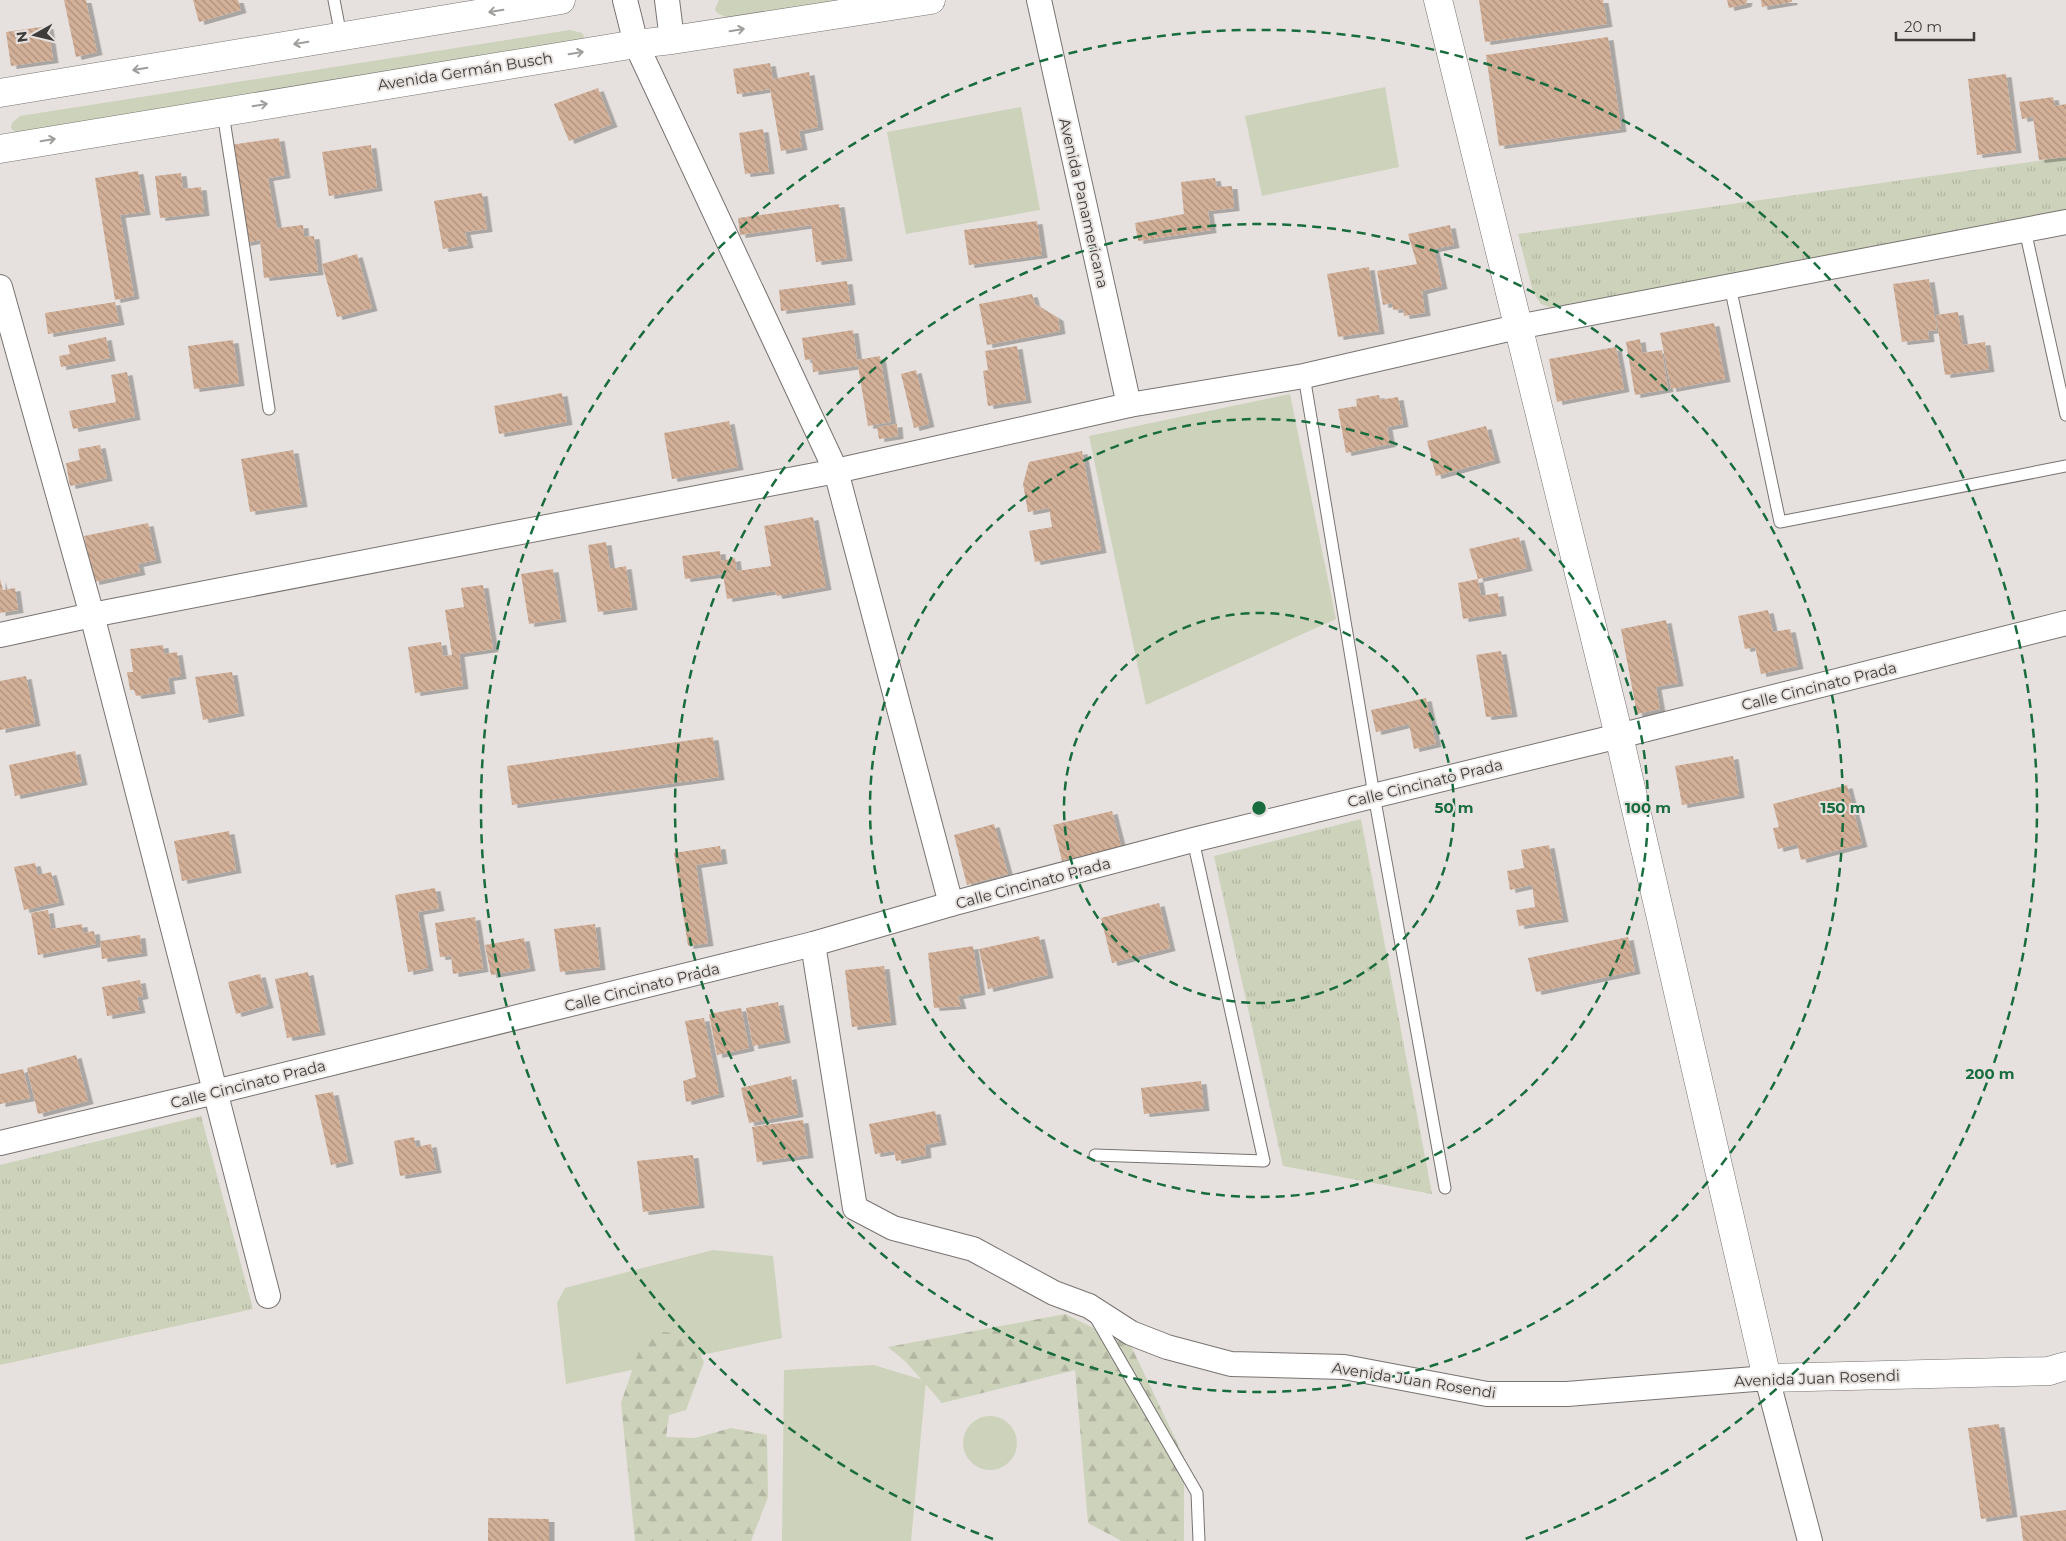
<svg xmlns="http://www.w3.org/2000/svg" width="2066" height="1541" font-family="Montserrat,sans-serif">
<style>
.grass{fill:#cdd2ba}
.forest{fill:url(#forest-firs)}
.park{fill:url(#park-tufts)}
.building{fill:url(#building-back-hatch);filter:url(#shadow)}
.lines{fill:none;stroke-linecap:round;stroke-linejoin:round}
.lane-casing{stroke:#787371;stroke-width:13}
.street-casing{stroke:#787371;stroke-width:26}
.secondary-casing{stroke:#787371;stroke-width:29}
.lane{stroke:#fff;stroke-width:11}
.street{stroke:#fff;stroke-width:24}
.secondary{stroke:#fff;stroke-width:28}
.oneway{stroke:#9e9e9c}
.ring{fill:none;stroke:#196c3e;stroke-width:2.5;stroke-dasharray:9 6}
.labels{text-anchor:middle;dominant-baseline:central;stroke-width:4;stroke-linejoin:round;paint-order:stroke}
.street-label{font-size:15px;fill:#3e3c3a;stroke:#e6e1de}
.centre{fill:#196c3e;stroke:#e6e1de;stroke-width:2.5}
.ring-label{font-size:15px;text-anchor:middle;font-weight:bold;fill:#196c3e;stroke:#e6e1de;stroke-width:4;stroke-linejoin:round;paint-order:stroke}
</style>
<defs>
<pattern id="forest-firs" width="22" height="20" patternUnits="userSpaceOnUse" patternTransform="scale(1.25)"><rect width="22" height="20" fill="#cdd2ba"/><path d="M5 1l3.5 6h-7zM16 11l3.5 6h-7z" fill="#b1b5a1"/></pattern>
<pattern id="park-tufts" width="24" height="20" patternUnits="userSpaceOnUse" patternTransform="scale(1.25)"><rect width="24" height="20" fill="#cdd2ba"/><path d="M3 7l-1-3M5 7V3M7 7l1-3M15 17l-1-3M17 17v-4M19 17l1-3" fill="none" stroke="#b1b5a1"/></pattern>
<pattern id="building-back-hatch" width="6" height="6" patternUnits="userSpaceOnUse" patternTransform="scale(1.25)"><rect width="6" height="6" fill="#d3b098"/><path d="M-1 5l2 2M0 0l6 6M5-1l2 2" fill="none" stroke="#ad907d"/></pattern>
<filter id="shadow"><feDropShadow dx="5.5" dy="3" stdDeviation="0" flood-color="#0004"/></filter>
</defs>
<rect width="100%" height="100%" fill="#e6e1de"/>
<!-- grass -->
<g class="grass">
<path d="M 719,0 L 845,0 L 728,18 L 717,13 L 715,9 Z"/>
<path d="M 570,30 L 582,33 L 585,38 L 584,44 L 18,136 L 11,128 L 12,123 L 20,116 Z"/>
<path d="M 1385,87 L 1399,167 L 1262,196 L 1245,116 Z"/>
<path d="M 1021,107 L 1040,210 L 906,234 L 887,132 Z"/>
<path d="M 1290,394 L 1336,619 L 1146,705 L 1089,436 Z"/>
<path d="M 713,1250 L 773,1256 L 782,1338 L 566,1384 L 557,1303 L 565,1288 Z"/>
<path d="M 874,1365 L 926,1381 L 911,1541 L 782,1541 L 784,1370 Z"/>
<circle cx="990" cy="1443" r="27"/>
</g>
<!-- forest -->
<g class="forest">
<path d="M 1065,1314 L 1131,1346 L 1184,1457 L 1184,1541 L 1122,1541 L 1088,1523 L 1075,1370 L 942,1403 L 906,1362 L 888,1347 Z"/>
<path d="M 646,1330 L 691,1335 L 704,1362 L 686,1410 L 669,1415 L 666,1437 L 695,1438 L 731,1428 L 767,1435 L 768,1497 L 751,1541 L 635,1541 L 621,1403 Z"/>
</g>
<!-- park -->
<g class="park">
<path d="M 2066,157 L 2066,214 L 1555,309 L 1541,304 L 1533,292 L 1518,234 Z"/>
<path d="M 1361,819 L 1432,1194 L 1283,1166 L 1214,856 Z"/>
<path d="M 201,1116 L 253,1309 L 0,1365 L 0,1165 Z"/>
</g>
<!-- building -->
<g class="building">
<path d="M 64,0 L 86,0 L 97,52 L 76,57 Z"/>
<path d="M 193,0 L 238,0 L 241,10 L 199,22 Z"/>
<path d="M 1479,0 L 1603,0 L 1607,24 L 1485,42 Z"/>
<path d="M 1727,0 L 1747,0 L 1746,4 L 1729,8 Z"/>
<path d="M 1761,0 L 1792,0 L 1792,2 L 1762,7 Z"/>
<path d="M 48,26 L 53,60 L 11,66 L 6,32 Z"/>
<path d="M 1608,37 L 1621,129 L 1499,146 L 1486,55 Z"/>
<path d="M 770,63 L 773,79 L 809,72 L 818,127 L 799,131 L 802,147 L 781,151 L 770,89 L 737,94 L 733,69 Z"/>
<path d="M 2006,74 L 2016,150 L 1977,155 L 1968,79 Z"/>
<path d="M 598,88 L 612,124 L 569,141 L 554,104 Z"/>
<path d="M 2053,97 L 2055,106 L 2066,104 L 2066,157 L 2039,160 L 2033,117 L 2022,119 L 2019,102 Z"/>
<path d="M 763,129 L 769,171 L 745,174 L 739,133 Z"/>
<path d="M 279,138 L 285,175 L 268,178 L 277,228 L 303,225 L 304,237 L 314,236 L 318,272 L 264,278 L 260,240 L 245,243 L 230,145 Z"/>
<path d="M 371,145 L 377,188 L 329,196 L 322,152 Z"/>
<path d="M 138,171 L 145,212 L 120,215 L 134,296 L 115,300 L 95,178 Z"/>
<path d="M 181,173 L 183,189 L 201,187 L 204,213 L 160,218 L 155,176 Z"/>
<path d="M 1215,178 L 1217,187 L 1232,186 L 1234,208 L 1208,211 L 1211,230 L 1138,241 L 1135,223 L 1184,214 L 1181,182 Z"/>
<path d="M 482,193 L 487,229 L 465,232 L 468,245 L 443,249 L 434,201 Z"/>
<path d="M 839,204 L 847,258 L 816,262 L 811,225 L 740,235 L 738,218 Z"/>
<path d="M 1037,221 L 1042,255 L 969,265 L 964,230 Z"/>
<path d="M 1450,225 L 1454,245 L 1434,249 L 1442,286 L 1422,291 L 1425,313 L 1404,316 L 1403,309 L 1393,310 L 1392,303 L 1383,305 L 1377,271 L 1417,264 L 1408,234 Z"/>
<path d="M 357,254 L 372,308 L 337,317 L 322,264 Z"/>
<path d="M 1369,267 L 1379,331 L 1338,337 L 1327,274 Z"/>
<path d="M 1929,279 L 1937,330 L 1928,331 L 1929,339 L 1902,342 L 1893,284 Z"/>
<path d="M 847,281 L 850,302 L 781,311 L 779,290 Z"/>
<path d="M 1032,294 L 1035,304 L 1058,318 L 1060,331 L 987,345 L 979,304 Z"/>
<path d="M 115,302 L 119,322 L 48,334 L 45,313 Z"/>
<path d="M 1958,312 L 1963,345 L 1985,342 L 1989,369 L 1945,375 L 1936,315 Z"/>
<path d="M 1714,323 L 1725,379 L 1671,389 L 1660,333 Z"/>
<path d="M 853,330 L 857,360 L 880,356 L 891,422 L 868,426 L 858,366 L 813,372 L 812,359 L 805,360 L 802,338 Z"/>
<path d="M 106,337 L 110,358 L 61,367 L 59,356 L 70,354 L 68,345 Z"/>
<path d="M 1640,339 L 1642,353 L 1662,350 L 1668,389 L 1635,395 L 1626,342 Z"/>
<path d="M 233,340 L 239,383 L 194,389 L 188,346 Z"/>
<path d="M 1017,346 L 1026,400 L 988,406 L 983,371 L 988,370 L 985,351 Z"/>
<path d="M 1616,347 L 1624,389 L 1557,402 L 1549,359 Z"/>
<path d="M 916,370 L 929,424 L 914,428 L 901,374 Z"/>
<path d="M 127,372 L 135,417 L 73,429 L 69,411 L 116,402 L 111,375 Z"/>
<path d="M 562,393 L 567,422 L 499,434 L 494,406 Z"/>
<path d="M 1379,395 L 1380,400 L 1398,397 L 1403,424 L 1387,427 L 1390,444 L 1346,453 L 1338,409 L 1357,406 L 1356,399 Z"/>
<path d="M 729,421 L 738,467 L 672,479 L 664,433 Z"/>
<path d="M 897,424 L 898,436 L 879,439 L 877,427 Z"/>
<path d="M 1486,426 L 1495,460 L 1436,476 L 1427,441 Z"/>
<path d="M 100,445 L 107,478 L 70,486 L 66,463 L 80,460 L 78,449 Z"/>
<path d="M 293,450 L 302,504 L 250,512 L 241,459 Z"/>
<path d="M 1082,451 L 1101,550 L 1035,562 L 1029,531 L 1052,527 L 1049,508 L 1028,512 L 1023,484 L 1029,462 Z"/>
<path d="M 813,517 L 826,587 L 777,596 L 775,591 L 727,599 L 723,574 L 685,579 L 682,556 L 720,551 L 721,561 L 735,558 L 737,571 L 771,566 L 764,526 Z"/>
<path d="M 148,523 L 156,560 L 138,564 L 140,572 L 94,582 L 84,536 Z"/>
<path d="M 1519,537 L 1527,568 L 1478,579 L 1469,549 Z"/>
<path d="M 606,542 L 610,569 L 626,566 L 632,607 L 598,612 L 588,545 Z"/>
<path d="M 553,569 L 561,619 L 529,624 L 521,574 Z"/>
<path d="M 0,579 L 3,590 L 15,588 L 18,610 L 0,613 Z"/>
<path d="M 1478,579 L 1481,596 L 1498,593 L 1501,613 L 1463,619 L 1458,583 Z"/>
<path d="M 483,585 L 493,649 L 459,654 L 463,686 L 415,693 L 408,647 L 441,642 L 443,656 L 452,655 L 445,610 L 464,607 L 461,588 Z"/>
<path d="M 1768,610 L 1773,632 L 1790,629 L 1798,666 L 1761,674 L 1755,647 L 1745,649 L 1738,616 Z"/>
<path d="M 1666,620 L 1678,683 L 1656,687 L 1660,709 L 1637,714 L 1621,629 Z"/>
<path d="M 163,645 L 164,654 L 177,652 L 181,676 L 168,678 L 170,691 L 136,696 L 134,690 L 130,690 L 127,672 L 133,672 L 130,649 Z"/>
<path d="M 1501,651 L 1512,714 L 1486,717 L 1476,655 Z"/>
<path d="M 232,672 L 239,713 L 203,720 L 195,677 Z"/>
<path d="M 26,676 L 35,723 L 0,730 L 0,681 Z"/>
<path d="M 1426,698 L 1436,744 L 1414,749 L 1409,724 L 1376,732 L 1371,710 Z"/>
<path d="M 713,737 L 719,777 L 512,805 L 507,766 Z"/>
<path d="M 75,751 L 82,782 L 15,796 L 9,765 Z"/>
<path d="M 1733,756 L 1739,795 L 1682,805 L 1675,766 Z"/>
<path d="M 1847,785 L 1862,844 L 1801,860 L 1797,844 L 1778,849 L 1773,828 L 1779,827 L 1773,804 Z"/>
<path d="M 1112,811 L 1121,846 L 1062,861 L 1053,825 Z"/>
<path d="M 994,824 L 1008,874 L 967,885 L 954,835 Z"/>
<path d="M 229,831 L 236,870 L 182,881 L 174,841 Z"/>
<path d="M 1549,845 L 1563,919 L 1519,926 L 1516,910 L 1535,907 L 1532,885 L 1510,890 L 1507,871 L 1524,868 L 1521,850 Z"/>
<path d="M 720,846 L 722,861 L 696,865 L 708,943 L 688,946 L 674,853 Z"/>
<path d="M 35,863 L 38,875 L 51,872 L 59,902 L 24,910 L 14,867 Z"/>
<path d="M 435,888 L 439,908 L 418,912 L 428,968 L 408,972 L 395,895 Z"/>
<path d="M 1159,903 L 1170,948 L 1112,963 L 1101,918 Z"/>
<path d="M 48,910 L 51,929 L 82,924 L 83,933 L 94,931 L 96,944 L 38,955 L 31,913 Z"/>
<path d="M 475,917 L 483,969 L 453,974 L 451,956 L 440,957 L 435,923 Z"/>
<path d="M 595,924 L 600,967 L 560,972 L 554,929 Z"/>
<path d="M 140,935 L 142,953 L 102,959 L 100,941 Z"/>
<path d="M 1039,936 L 1048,975 L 988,989 L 979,949 Z"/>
<path d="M 1628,937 L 1635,971 L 1536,992 L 1528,958 Z"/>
<path d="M 524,938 L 530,968 L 491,975 L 485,945 Z"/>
<path d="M 973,946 L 980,992 L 958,996 L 961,1006 L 934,1008 L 928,953 Z"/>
<path d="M 884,966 L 891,1022 L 852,1027 L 845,970 Z"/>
<path d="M 308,972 L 320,1032 L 287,1038 L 275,979 Z"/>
<path d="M 260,974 L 268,1005 L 236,1014 L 228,982 Z"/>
<path d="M 140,980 L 143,996 L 137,997 L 140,1010 L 107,1016 L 102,987 Z"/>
<path d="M 778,1002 L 785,1040 L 753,1046 L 746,1008 Z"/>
<path d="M 741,1008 L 749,1048 L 717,1055 L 709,1014 Z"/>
<path d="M 704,1018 L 719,1094 L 686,1102 L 683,1081 L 696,1077 L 685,1021 Z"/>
<path d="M 76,1055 L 88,1101 L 38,1114 L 27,1068 Z"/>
<path d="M 23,1069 L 30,1098 L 0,1104 L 0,1074 Z"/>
<path d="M 791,1076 L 798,1114 L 749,1123 L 741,1088 Z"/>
<path d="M 1201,1081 L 1204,1108 L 1144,1114 L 1141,1088 Z"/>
<path d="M 333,1092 L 348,1161 L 331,1165 L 315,1095 Z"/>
<path d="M 935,1111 L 941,1142 L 925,1145 L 926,1155 L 896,1161 L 894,1151 L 875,1154 L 869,1124 Z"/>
<path d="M 803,1120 L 808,1155 L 757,1162 L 752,1127 Z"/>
<path d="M 414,1137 L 416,1147 L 431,1144 L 436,1170 L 400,1176 L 394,1141 Z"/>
<path d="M 693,1155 L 699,1205 L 643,1212 L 637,1161 Z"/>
<path d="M 1999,1424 L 2012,1514 L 1981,1519 L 1968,1428 Z"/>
<path d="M 2066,1510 L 2066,1541 L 2023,1541 L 2020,1516 Z"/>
<path d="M 488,1518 L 549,1519 L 549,1541 L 488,1541 Z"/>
</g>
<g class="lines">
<!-- lane casing -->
<g class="lane-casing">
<g id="lane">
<path d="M 334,0 L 341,36"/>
<path d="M 223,113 L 269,409"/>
<path d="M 2025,230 L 2066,415"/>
<path d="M 1730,286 L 1780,522 L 2066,466"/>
<path d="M 1304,376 L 1374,795 L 1445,1188"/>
<path d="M 1095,1155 L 1264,1161 L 1193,840"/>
<path d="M 1094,1315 L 1197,1493 L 1199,1541"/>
</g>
</g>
<!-- street casing -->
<g class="street-casing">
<g id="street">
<path d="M 625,0 L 636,44 L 836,471 L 951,904"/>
<path d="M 667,0 L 672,40"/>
<path d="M 1039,0 L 1129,405"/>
<path d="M 0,287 L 92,615 L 268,1296"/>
<path d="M 0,635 L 92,615 L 836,471 L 1129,405 L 1304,376 L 1517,327 L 2066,222"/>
<path d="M 813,944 L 855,1208 L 893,1228 L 973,1249 L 1054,1293 L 1089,1306 L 1131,1333 L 1167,1347 L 1231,1364 L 1344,1367 L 1487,1394 L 1567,1394 L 1767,1378 L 1810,1541"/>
<path d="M 0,1143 L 215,1092 L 813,944 L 951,904 L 1193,840 L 1619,736 L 2066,623"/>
</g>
</g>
<!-- secondary casing -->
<g class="secondary-casing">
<g id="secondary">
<path d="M 1438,0 L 1619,736 L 1767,1378 L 2049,1371 L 2066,1366"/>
<path d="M 0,93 L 561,0"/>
<path d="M 0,149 L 636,44 L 672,40 L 931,0"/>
</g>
</g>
<!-- lane -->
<use href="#lane" class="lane"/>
<!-- street -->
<use href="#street" class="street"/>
<!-- secondary -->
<use href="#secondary" class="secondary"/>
</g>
<!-- one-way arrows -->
<defs><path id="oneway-shaft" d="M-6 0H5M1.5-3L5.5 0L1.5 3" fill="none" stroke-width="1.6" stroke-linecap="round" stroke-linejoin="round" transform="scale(1.25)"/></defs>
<g class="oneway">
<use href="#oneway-shaft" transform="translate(496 11) rotate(171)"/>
<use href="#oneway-shaft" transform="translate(737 30) rotate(-9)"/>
<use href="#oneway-shaft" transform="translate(301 43) rotate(171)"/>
<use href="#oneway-shaft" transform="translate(576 53) rotate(-9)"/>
<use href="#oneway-shaft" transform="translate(140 69) rotate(171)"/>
<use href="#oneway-shaft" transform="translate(260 105) rotate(-9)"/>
<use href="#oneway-shaft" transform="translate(48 140) rotate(-10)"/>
</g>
<!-- distance rings -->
<g class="ring">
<circle cx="1259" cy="808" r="195"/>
<circle cx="1259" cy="808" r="389"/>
<circle cx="1259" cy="808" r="584"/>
<path d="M993 1539A778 778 0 1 1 1525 1539"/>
</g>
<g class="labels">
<!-- street labels -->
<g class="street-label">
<text transform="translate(465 71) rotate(-9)">Avenida Germán Busch</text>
<text transform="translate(1084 203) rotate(77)">Avenida Panamericana</text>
<text transform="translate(1819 686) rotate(-14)">Calle Cincinato Prada</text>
<text transform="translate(1425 783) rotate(-14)">Calle Cincinato Prada</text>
<text transform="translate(1033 883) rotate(-15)">Calle Cincinato Prada</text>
<text transform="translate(642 987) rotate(-14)">Calle Cincinato Prada</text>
<text transform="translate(248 1084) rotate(-14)">Calle Cincinato Prada</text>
<text transform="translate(1817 1378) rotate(-2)">Avenida Juan Rosendi</text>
<text transform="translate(1414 1380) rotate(9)">Avenida Juan Rosendi</text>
</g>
</g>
<circle cx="1259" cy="808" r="8" class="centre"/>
<g class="ring-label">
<text x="1454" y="813">50 m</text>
<text x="1648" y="813">100 m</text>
<text x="1843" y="813">150 m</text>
<text x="1990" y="1079">200 m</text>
</g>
<!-- north arrow -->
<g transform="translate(35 35) rotate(262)" stroke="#e6e1de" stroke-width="4" paint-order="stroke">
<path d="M0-4L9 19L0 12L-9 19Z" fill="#3e3c3a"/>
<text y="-8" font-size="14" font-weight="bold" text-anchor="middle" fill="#3e3c3a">N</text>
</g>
<!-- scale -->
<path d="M1896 32v8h78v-8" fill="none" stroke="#3e3c3a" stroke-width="2.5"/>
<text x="1904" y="32" font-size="15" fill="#3e3c3a" stroke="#e6e1de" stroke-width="4" paint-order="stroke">20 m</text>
</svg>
